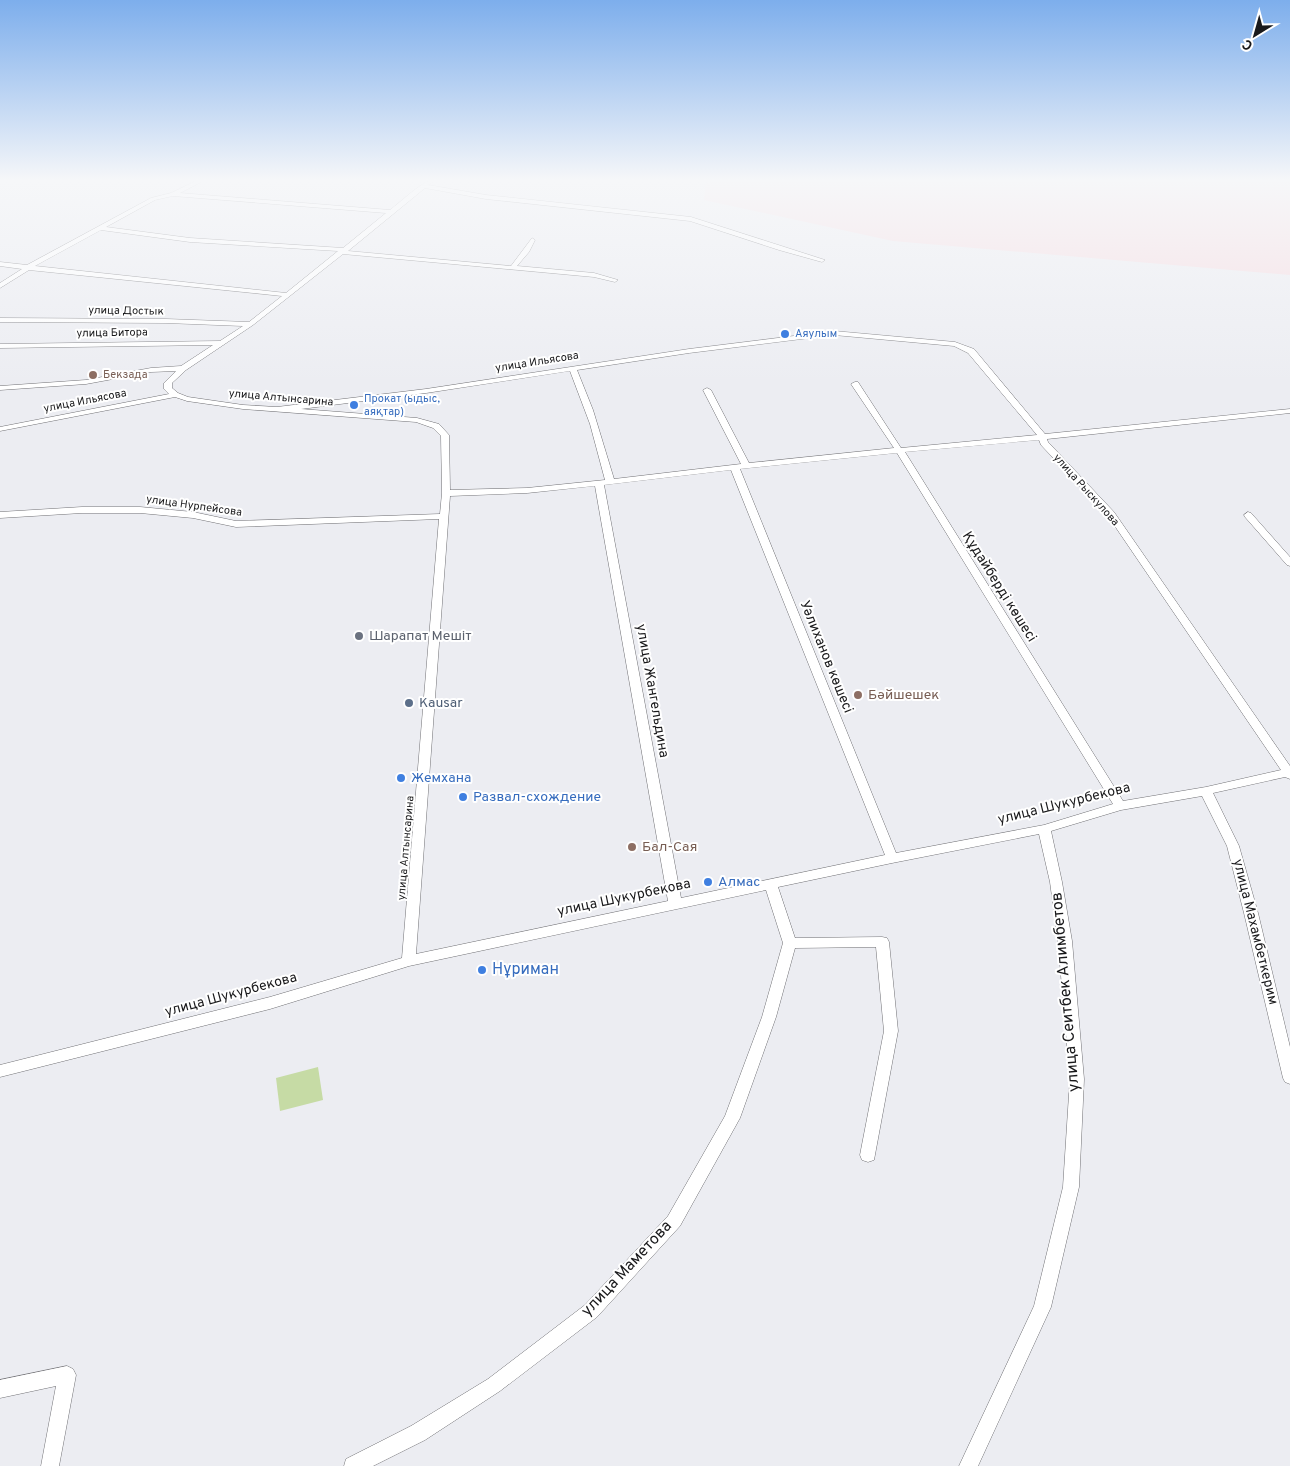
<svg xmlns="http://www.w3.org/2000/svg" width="1290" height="1466" font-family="Overpass,sans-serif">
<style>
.industrial{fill:#f6dce1}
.green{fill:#c6dba5}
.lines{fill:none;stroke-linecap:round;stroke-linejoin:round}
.street-casing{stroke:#717175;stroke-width:1}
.street{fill:#fff;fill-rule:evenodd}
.shop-dot{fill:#3f7fe0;stroke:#fff;stroke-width:2}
.education-dot{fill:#8d6e63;stroke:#fff;stroke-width:2}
.worship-dot{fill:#6b7280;stroke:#fff;stroke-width:2}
.service-dot{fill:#5c6f8a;stroke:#fff;stroke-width:2}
.labels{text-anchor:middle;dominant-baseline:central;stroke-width:4;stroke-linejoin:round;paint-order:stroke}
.far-street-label{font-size:11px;fill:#19191b;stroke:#fff}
.far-shop-label{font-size:11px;fill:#366cbe;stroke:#fff;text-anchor:start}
.far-education-label{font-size:11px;fill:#785e54;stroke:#fff;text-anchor:start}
.street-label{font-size:14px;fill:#19191b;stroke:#fff}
.worship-label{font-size:14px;fill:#5b616d;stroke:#fff;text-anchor:start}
.education-label{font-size:14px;fill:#785e54;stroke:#fff;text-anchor:start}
.service-label{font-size:14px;fill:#4e5e75;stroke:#fff;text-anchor:start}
.shop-label{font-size:14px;fill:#366cbe;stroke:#fff;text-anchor:start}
.near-shop-label{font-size:16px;fill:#366cbe;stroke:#fff;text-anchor:start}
.near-street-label{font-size:16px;fill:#19191b;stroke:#fff}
</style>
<rect width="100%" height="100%" fill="#ecedf2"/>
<!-- industrial -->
<path class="industrial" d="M 745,179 L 1290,179 L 1290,275 L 893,241 L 704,200 L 706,183 Z"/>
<!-- green -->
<path class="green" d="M 318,1067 L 323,1100 L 280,1111 L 276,1078 Z"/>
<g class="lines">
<!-- street casing -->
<g class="street-casing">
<g id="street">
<path d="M 200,179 L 207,179 L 180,193 L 390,210 C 401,202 424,179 436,179 L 428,185 L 486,195 L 691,217 L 825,260 L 822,262 L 779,250 L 690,221 L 486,199 L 425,188 L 348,251 L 511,266 L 532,238 L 535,240 L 529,252 L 517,266 L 594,273 L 618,280 L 615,282 L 594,277 L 343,254 L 253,325 L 186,370 L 172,383 L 172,388 L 178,393 L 188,397 L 243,405 L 277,407 L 426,389 L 689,349 L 834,331 L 955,342 L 974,349 L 1045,434 L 1290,409 L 1290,413 L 1047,439 L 1048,442 L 1114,512 L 1290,766 L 1290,779 L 1285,777 L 1213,793 L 1239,846 L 1258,913 L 1290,1047 L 1290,1084 L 1285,1082 L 1283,1078 L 1244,913 L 1227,846 L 1202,796 L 1121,810 L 1051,831 L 1062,882 L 1072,941 L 1084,1079 L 1079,1187 L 1051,1307 L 978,1466 L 959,1466 L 1034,1306 L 1063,1187 L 1070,1079 L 1058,941 L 1050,882 L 1039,834 L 892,863 L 778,887 L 795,938 L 882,937 L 887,938 L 889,942 L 898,1031 L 874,1160 L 868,1162 L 862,1160 L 860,1155 L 884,1031 L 876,947 L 795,948 L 776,1017 L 740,1118 L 680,1226 L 597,1317 L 500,1391 L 425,1440 L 373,1466 L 344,1466 L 346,1459 L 411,1426 L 488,1379 L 585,1305 L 668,1216 L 725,1116 L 762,1017 L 783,943 L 766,890 L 409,966 L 270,1009 L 0,1077 L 0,1065 L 270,997 L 402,958 L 439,519 L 236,527 L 193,518 L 140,513 L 82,513 L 0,518 L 0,512 L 82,507 L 140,507 L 193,512 L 236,521 L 440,514 L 442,493 L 441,436 L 433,428 L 416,422 L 243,409 L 187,401 L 175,397 L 0,431 L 0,427 L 169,394 L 164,389 L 164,383 L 176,371 L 151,372 L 86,384 L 0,390 L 0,386 L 86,380 L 151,368 L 181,366 L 213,345 L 0,348 L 0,344 L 220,341 L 243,326 L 166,323 L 0,322 L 0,318 L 166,319 L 249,322 L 282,296 L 29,270 L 0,288 L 0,283 L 22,269 L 0,266 L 0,262 L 27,265 L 151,198 L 171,193 ZM 173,196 L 386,213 L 343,248 L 190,238 L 106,227 L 155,200 ZM 101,230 L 190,242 L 338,251 L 286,293 L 35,266 ZM 834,335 L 954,346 L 968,353 L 1037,435 L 901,448 L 858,382 L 855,382 L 851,384 L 894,448 L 749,463 L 711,390 L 707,388 L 703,390 L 741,464 L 614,479 L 593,410 L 577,370 L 689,353 ZM 570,371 L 590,424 L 605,480 L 527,488 L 450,490 L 449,435 L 439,424 L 417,418 L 301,409 L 426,393 ZM 1039,440 L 1041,445 L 1108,516 L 1281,770 L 1206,787 L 1123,801 L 905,452 ZM 897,453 L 1113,804 L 1044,825 L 896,853 L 740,469 ZM 731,470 L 885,855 L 681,898 L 604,485 ZM 595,486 L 668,901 L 416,954 L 450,496 L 527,493 Z"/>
<path d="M 1248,512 L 1251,513 L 1290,557 L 1290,566 L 1287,565 L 1245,517 L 1244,515 Z"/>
<path d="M 67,1366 L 73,1369 L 76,1375 L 59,1466 L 41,1466 L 56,1386 L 0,1398 L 0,1380 Z"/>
</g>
</g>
<!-- street -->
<use href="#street" class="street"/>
</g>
<!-- sky -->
<linearGradient id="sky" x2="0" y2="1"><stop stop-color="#7daeec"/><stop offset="0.47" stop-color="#f6f7f9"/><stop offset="1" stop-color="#f6f7f9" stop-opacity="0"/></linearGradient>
<rect width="1290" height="384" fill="url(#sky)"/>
<!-- markers -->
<g class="shop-dot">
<circle cx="785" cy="334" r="5"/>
<circle cx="354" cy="405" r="5"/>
<circle cx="401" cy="778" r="5"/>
<circle cx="463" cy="797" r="5"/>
<circle cx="708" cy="882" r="5"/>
<circle cx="482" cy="970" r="5"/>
</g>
<g class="education-dot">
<circle cx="93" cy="375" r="5"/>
<circle cx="858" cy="695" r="5"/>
<circle cx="632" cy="847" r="5"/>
</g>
<circle class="worship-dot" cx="359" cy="636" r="5"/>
<circle class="service-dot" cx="409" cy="703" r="5"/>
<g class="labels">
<!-- far-street labels -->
<g class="far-street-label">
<text transform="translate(126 311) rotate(1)">улица Достык</text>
<text transform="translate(112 333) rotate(-1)">улица Битора</text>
<text transform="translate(537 362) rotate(-9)">улица Ильясова</text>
<text transform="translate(281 398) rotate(5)">улица Алтынсарина</text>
<text transform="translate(85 401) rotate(-11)">улица Ильясова</text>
<text transform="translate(1086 490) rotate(48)">улица Рыскулова</text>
<text transform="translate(194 506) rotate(8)">улица Нурпейсова</text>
<text transform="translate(406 848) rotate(-85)">улица Алтынсарина</text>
</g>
<!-- far-shop labels -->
<g class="far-shop-label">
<text x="795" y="334">Аяулым</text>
<text x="364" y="399">Прокат (ыдыс,<tspan x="364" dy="13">аяқтар)</tspan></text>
</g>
<!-- far-education labels -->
<g class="far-education-label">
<text x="103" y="375">Бекзада</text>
</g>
<!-- street labels -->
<g class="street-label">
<text transform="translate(999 587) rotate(58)">Құдайберді көшесі</text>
<text transform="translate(826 657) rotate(68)">Уәлиханов көшесі</text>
<text transform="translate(652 691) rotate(80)">улица Жангельдина</text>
<text transform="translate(1064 804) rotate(-14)">улица Шукурбекова</text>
<text transform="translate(624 898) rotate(-12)">улица Шукурбекова</text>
<text transform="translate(1255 932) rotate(76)">улица Махамбеткерим</text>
<text transform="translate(231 995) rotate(-15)">улица Шукурбекова</text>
</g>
<!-- worship labels -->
<g class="worship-label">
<text x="369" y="636">Шарапат Мешіт</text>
</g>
<!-- education labels -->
<g class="education-label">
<text x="868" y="695">Бәйшешек</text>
<text x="642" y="847">Бал-Сая</text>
</g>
<!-- service labels -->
<g class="service-label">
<text x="419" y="703">Kausar</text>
</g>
<!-- shop labels -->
<g class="shop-label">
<text x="411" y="778">Жемхана</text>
<text x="473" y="797">Развал-схождение</text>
<text x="718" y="882">Алмас</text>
</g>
<!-- near-shop labels -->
<g class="near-shop-label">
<text x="492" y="970">Нұриман</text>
</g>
<!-- near-street labels -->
<g class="near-street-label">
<text transform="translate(1066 992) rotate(-95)">улица Сеитбек Алимбетов</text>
<text transform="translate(627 1269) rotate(-47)">улица Маметова</text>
</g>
</g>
<!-- north arrow -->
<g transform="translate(1255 35) rotate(217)" stroke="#ffffff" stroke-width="4" paint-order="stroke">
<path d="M0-4L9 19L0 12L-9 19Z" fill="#19191b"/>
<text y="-8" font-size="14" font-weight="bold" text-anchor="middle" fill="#19191b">С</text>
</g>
</svg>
